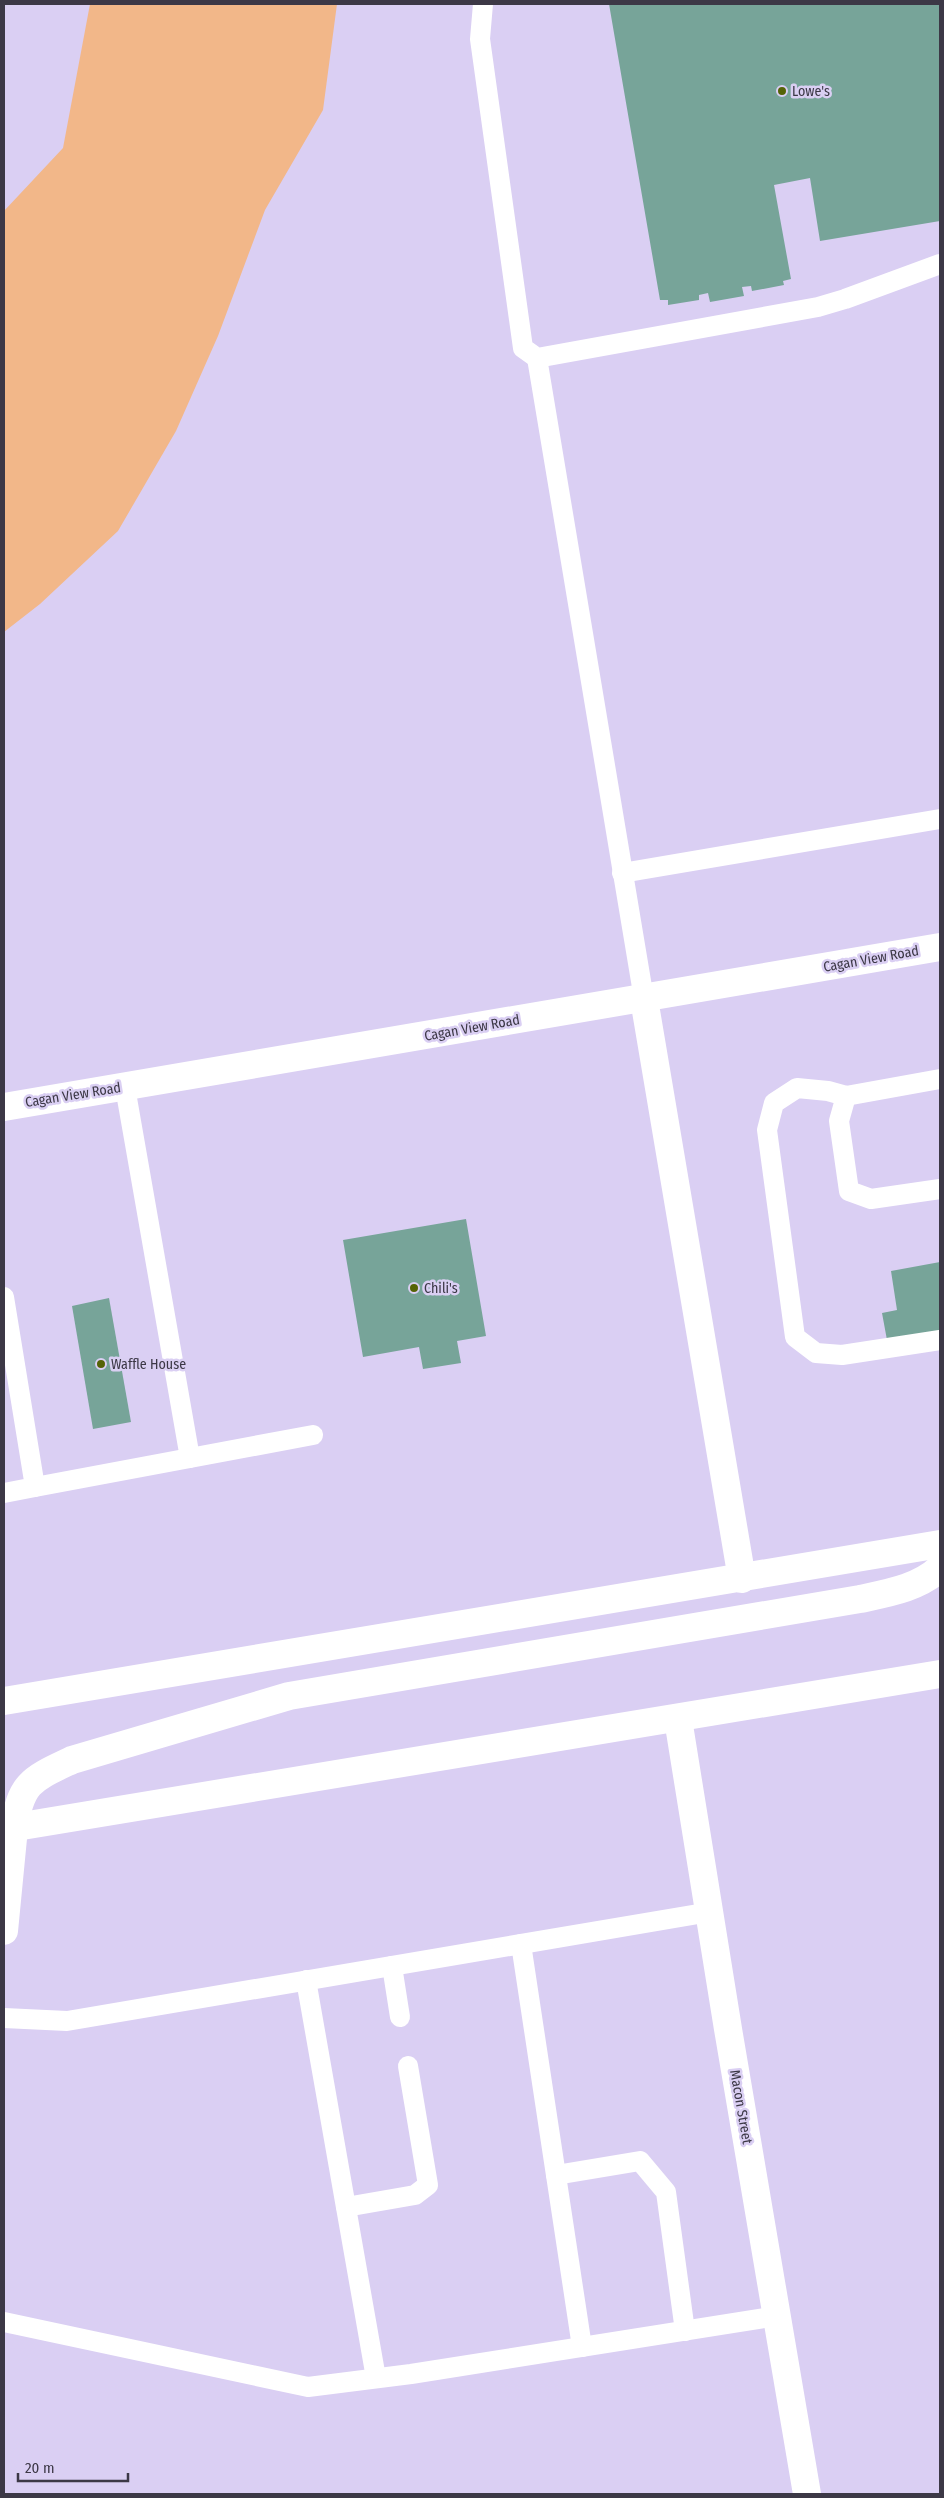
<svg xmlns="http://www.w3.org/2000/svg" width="944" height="2498" font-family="'Fira Sans Condensed',sans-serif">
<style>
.green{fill:#f2b789}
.building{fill:#77a499}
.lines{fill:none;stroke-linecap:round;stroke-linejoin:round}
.lane{stroke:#fff;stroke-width:20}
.street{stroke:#fff;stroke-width:28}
.highway{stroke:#fff;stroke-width:28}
.poi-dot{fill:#556306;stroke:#dacff3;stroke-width:2}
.labels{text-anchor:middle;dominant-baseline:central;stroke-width:5;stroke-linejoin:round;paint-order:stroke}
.poi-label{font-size:14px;fill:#3c3846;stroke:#dacff3;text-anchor:start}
.street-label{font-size:14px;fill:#3c3846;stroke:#dacff3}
</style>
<rect width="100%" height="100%" fill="#dacff3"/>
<!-- green -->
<path class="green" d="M 90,4 L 337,4 L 323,110 L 265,210 L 218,336 L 176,431 L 118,531 L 40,604 L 4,632 L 4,211 L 63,148 Z"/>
<!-- building -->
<g class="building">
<path d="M 609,4 L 940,4 L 940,221 L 820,241 L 810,178 L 774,185 L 791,279 L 783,281 L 784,285 L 752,291 L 751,286 L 742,287 L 744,296 L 710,302 L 708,293 L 699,295 L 699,300 L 668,305 L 668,300 L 660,300 Z"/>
<path d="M 466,1219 L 486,1336 L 457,1341 L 461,1363 L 423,1369 L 419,1347 L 363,1357 L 343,1240 Z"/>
<path d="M 940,1262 L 940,1331 L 887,1340 L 882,1313 L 897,1310 L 891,1271 Z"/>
<path d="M 109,1298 L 131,1422 L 93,1429 L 72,1306 Z"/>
</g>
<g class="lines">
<!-- lane -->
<g class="lane">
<path d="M 483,4 L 480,39 L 523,348 L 537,358 L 818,307 L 845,299 L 940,264"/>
<path d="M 537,358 L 644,999"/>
<path d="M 622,873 L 940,819"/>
<path d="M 940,1079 L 846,1096 L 828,1091 L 797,1088 L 774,1103 L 767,1130 L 795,1337 L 816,1353 L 842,1355 L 940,1340"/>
<path d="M 125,1087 L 190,1458"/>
<path d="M 846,1096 L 839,1121 L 849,1191 L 871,1199 L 940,1189"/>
<path d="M 4,1297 L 35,1487 L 4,1493"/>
<path d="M 35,1487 L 313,1435"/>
<path d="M 521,1944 L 582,2347"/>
<path d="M 392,1966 L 400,2017"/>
<path d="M 306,1980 L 376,2378"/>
<path d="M 4,2018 L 67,2021 L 710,1912"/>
<path d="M 556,2175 L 640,2161 L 666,2192 L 685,2331"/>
<path d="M 346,2207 L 415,2195 L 428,2185 L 408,2066"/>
<path d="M 4,2322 L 308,2387 L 411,2374 L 777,2316"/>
</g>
<!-- street -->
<g class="street">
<path d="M 644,999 L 742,1579"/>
<path d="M 4,1107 L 940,947"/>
<path d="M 678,1719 L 728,2029 L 807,2494"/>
<path d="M 4,1931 L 14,1828"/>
</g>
<!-- highway -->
<g class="highway">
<path d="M 4,1701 L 940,1544"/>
<path d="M 14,1828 C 21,1782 32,1779 72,1760 L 289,1696 L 860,1599 C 888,1593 919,1588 940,1568"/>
<path d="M 4,1829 L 940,1674"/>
</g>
</g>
<!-- markers -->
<g class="poi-dot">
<circle cx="782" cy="91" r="5"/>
<circle cx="414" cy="1288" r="5"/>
<circle cx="101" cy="1364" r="5"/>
</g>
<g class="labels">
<!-- poi labels -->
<g class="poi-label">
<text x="792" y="91">Lowe's</text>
<text x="424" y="1288">Chili's</text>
<text x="111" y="1364">Waffle House</text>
</g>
<!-- street labels -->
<g class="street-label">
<text transform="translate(871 959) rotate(-10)">Cagan View Road</text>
<text transform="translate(472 1028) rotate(-10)">Cagan View Road</text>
<text transform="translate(73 1095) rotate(-9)">Cagan View Road</text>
<text transform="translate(741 2107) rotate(80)">Macon Street</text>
</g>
</g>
<!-- border -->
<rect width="944" height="2498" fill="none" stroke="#3c3846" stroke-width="10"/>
<!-- scale -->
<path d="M18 2473v8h110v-8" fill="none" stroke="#3c3846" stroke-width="2.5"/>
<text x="25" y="2473" font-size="15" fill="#3c3846" stroke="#dacff3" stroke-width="4" paint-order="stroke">20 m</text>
</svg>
